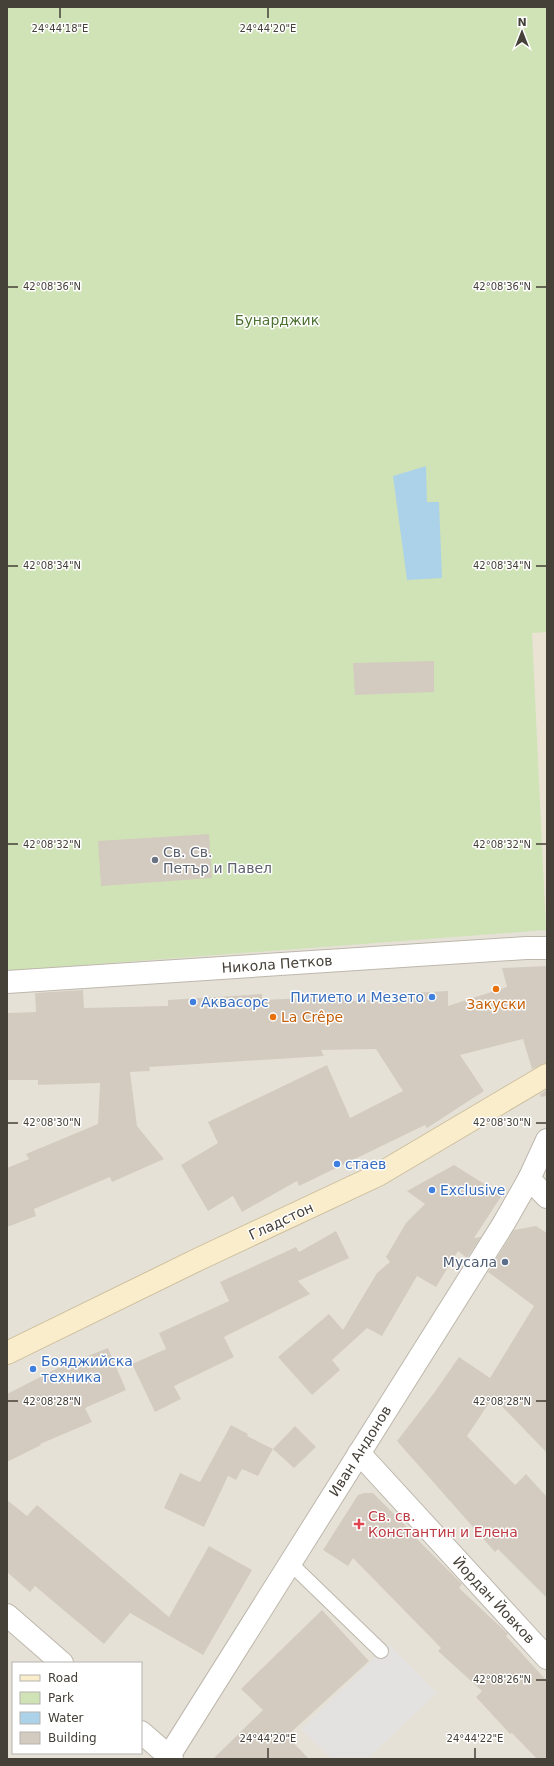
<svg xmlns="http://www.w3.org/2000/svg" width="554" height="1766" font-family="'DejaVu Sans',sans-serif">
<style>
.residential{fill:#e6e1d7;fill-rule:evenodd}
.education{fill:#eae3d4}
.green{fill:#d0e3b6}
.parking{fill:#e4e2e0}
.water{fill:#acd2e9}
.building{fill:#d3cbbf}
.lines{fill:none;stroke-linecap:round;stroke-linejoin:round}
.lane-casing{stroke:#bdb7ac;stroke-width:16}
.street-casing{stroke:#bdb7ac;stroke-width:24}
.secondary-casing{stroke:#cdbf9d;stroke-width:24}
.lane{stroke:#fff;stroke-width:14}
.street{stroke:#fff;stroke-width:22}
.secondary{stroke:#f9edcc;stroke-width:22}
.ticks{fill:none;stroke:#454038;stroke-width:1.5}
.worship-dot{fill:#6b7280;stroke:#fff;stroke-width:1.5}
.food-dot{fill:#e8710a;stroke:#fff;stroke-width:1.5}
.shop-dot{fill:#3f7fe0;stroke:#fff;stroke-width:1.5}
.service-dot{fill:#5c6f8a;stroke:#fff;stroke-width:1.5}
.health-dot{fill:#e0444e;stroke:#fff;stroke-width:1.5}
.labels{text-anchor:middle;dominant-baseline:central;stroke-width:3;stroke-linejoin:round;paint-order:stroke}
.park-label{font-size:14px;fill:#4c7131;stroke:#fff}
.worship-label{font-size:14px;fill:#5b616d;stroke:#fff;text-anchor:start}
.street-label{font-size:14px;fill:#454038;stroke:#fff}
.shop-label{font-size:14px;fill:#366cbe;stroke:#fff;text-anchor:start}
.food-label{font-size:14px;fill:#c56008;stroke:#fff}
.service-label{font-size:14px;fill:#4e5e75;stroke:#fff;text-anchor:end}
.health-label{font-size:14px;fill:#be3a42;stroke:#fff;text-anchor:start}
.ticks-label{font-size:10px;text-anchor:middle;fill:#454038;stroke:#fff;stroke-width:3;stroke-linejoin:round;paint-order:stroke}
</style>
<rect width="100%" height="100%" fill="#f3efe9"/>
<!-- residential -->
<path class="residential" d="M 7,7 L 547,7 L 547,1759 L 7,1759 ZM 13,1663 L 141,1663 L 141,1753 L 13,1753 Z"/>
<!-- education -->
<path class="education" d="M 547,632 L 547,930 L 546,930 L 532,633 Z"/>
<!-- green -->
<path class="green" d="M 7,7 L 547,7 L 547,632 L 532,633 L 546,930 L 7,971 Z"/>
<!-- parking -->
<path class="parking" d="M 389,1644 L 437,1693 L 367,1759 L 332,1759 L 301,1729 Z"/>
<!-- water -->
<path class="water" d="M 426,466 L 427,502 L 439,502 L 442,578 L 407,580 L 393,476 Z"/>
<!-- building -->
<g class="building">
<path d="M 434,661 L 434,692 L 355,695 L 353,663 Z"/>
<path d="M 209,834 L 212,878 L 101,886 L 98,841 Z"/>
<path d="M 547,966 L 547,1063 L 532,1069 L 523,1039 L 460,1055 L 484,1091 L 427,1128 L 425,1125 L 299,1186 L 297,1181 L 242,1212 L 233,1196 L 208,1211 L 181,1165 L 218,1143 L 208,1122 L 327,1065 L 350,1118 L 403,1091 L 376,1049 L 321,1050 L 324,1056 L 149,1067 L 150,1071 L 130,1072 L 137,1126 L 164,1159 L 112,1182 L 110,1177 L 34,1209 L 36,1216 L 7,1227 L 7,1168 L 29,1159 L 26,1154 L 98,1124 L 100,1083 L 38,1085 L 38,1080 L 7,1080 L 7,1013 L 36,1012 L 35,993 L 83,990 L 84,1008 L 168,1006 L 168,1000 L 262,994 L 262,1000 L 351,996 L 352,1001 L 412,997 L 412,993 L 448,991 L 448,1006 L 507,987 L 502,968 Z"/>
<path d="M 547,1090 L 547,1096 L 541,1097 L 540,1094 Z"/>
<path d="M 454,1165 L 502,1195 L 474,1238 L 481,1237 L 467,1258 L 458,1251 L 436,1287 L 417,1276 L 382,1336 L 367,1328 L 332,1360 L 340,1370 L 312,1395 L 278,1357 L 329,1314 L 343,1330 L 377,1273 L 390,1262 L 386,1257 L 406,1223 L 425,1204 L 407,1191 Z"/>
<path d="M 536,1226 L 547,1233 L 547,1453 L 493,1397 L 467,1436 L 515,1485 L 526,1474 L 547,1497 L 547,1598 L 498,1549 L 495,1552 L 397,1441 L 434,1393 L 459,1357 L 490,1378 L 534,1306 L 488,1272 L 514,1230 Z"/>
<path d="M 336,1231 L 349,1258 L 298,1281 L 310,1294 L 224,1337 L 234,1357 L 174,1386 L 181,1399 L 155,1412 L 132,1364 L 166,1349 L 159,1333 L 229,1301 L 220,1282 L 296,1247 L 299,1252 Z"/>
<path d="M 108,1348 L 126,1390 L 85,1408 L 92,1422 L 40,1444 L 41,1445 L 7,1462 L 7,1394 L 58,1368 Z"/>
<path d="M 231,1425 L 248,1434 L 247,1436 L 273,1449 L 258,1476 L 242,1469 L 236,1480 L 228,1476 L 204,1527 L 164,1508 L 180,1473 L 200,1482 Z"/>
<path d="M 295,1426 L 316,1447 L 294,1468 L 273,1449 Z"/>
<path d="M 364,1493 L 373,1493 L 407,1527 L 406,1528 L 462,1584 L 459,1588 L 508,1634 L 506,1636 L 547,1681 L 547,1759 L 537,1759 L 512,1733 L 510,1734 L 476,1697 L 482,1691 L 438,1651 L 441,1648 L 353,1558 L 348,1566 L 323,1550 L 358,1495 Z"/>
<path d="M 7,1500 L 27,1516 L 37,1505 L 169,1617 L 209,1546 L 252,1570 L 203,1655 L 130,1613 L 104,1644 L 35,1586 L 30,1592 L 7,1572 Z"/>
<path d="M 322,1610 L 369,1661 L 287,1736 L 309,1759 L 213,1759 L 263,1710 L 241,1689 Z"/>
</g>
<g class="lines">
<!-- lane casing -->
<g class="lane-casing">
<path id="lane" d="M 290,1563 L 381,1651"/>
</g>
<!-- street casing -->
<g class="street-casing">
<g id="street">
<path d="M 7,982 L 526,948 L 547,948"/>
<path d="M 529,1179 L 547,1197"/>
<path d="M 359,1453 L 547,1658"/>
<path d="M 7,1615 L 62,1663"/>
<path d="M 141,1732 L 172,1759"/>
<path d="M 169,1759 L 169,1756 L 504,1223 L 529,1179 L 547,1140"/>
</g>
</g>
<!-- secondary casing -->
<g class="secondary-casing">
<path id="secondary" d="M 7,1353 L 199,1259 L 378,1175 L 547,1075"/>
</g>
<!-- lane -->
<use href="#lane" class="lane"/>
<!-- street -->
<use href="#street" class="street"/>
<!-- secondary -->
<use href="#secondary" class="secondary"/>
</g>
<!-- ticks -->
<path class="ticks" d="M 60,8 L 60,18M 268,8 L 268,18M 8,287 L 18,287M 536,287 L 546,287M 8,566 L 18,566M 536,566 L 546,566M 8,844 L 18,844M 536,844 L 546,844M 8,1123 L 18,1123M 536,1123 L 546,1123M 8,1401 L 18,1401M 536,1401 L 546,1401M 536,1680 L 546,1680M 268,1748 L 268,1758M 475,1748 L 475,1758"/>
<!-- markers -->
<circle class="worship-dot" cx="155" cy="860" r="4"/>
<g class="food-dot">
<circle cx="496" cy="989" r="4"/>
<circle cx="273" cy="1017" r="4"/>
</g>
<g class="shop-dot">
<circle cx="432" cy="997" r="4"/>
<circle cx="193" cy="1002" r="4"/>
<circle cx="337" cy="1164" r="4"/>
<circle cx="432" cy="1190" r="4"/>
<circle cx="33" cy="1369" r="4"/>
</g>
<circle class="service-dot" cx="505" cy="1262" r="4"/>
<path class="health-dot" d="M357 1518h4v4h4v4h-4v4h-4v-4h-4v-4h4z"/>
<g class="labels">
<!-- park labels -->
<g class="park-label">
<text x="277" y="320">Бунарджик</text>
</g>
<!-- worship labels -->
<g class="worship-label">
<text x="163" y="852">Св. Св.<tspan x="163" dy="16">Петър и Павел</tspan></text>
</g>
<!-- street labels -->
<g class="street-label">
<text transform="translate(277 964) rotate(-4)">Никола Петков</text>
<text transform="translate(281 1221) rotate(-25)">Гладстон</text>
<text transform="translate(360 1451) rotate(-58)">Иван Андонов</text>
<text transform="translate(494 1600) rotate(47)">Йордан Йовков</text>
</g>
<!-- shop labels -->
<g class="shop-label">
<text x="424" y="997" text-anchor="end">Питието и Мезето</text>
<text x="201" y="1002">Аквасорс</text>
<text x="345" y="1164">стаев</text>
<text x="440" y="1190">Exclusive</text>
<text x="41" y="1361">Бояджийска<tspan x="41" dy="16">техника</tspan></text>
</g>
<!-- food labels -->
<g class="food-label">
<text x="496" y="1004">Закуски</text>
<text x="281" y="1017" text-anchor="start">La Crêpe</text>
</g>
<!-- service labels -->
<g class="service-label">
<text x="497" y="1262">Мусала</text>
</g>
<!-- health labels -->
<g class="health-label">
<text x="368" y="1516">Св. св.<tspan x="368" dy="16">Константин и Елена</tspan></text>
</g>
</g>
<g class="ticks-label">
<text x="60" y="32">24°44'18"E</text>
<text x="268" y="32">24°44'20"E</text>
<text x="52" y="290">42°08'36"N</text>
<text x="502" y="290">42°08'36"N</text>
<text x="52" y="569">42°08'34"N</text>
<text x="502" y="569">42°08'34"N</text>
<text x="52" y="848">42°08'32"N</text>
<text x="502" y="848">42°08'32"N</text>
<text x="52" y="1126">42°08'30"N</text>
<text x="502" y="1126">42°08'30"N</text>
<text x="52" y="1405">42°08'28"N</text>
<text x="502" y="1405">42°08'28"N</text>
<text x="502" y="1683">42°08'26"N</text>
<text x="268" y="1742">24°44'20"E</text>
<text x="475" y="1742">24°44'22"E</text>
</g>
<!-- border -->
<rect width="554" height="1766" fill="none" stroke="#454038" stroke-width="16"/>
<!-- legend -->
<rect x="12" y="1662" width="130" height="92" fill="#ffffff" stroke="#b5b3af"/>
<rect x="20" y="1675" width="20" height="6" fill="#f9edcc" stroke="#b5b3af"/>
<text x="48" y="1682" font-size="12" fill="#454038">Road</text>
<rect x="20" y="1692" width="20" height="12" fill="#d0e3b6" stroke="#b5b3af"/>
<text x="48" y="1702" font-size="12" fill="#454038">Park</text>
<rect x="20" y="1712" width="20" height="12" fill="#acd2e9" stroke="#b5b3af"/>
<text x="48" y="1722" font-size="12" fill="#454038">Water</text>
<rect x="20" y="1732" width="20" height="12" fill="#d3cbbf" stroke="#b5b3af"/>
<text x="48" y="1742" font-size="12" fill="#454038">Building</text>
<!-- north arrow -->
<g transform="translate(522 32)" stroke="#ffffff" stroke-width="3" paint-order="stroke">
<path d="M0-3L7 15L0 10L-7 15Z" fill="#454038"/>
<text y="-6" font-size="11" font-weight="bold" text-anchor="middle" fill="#454038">N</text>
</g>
</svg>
